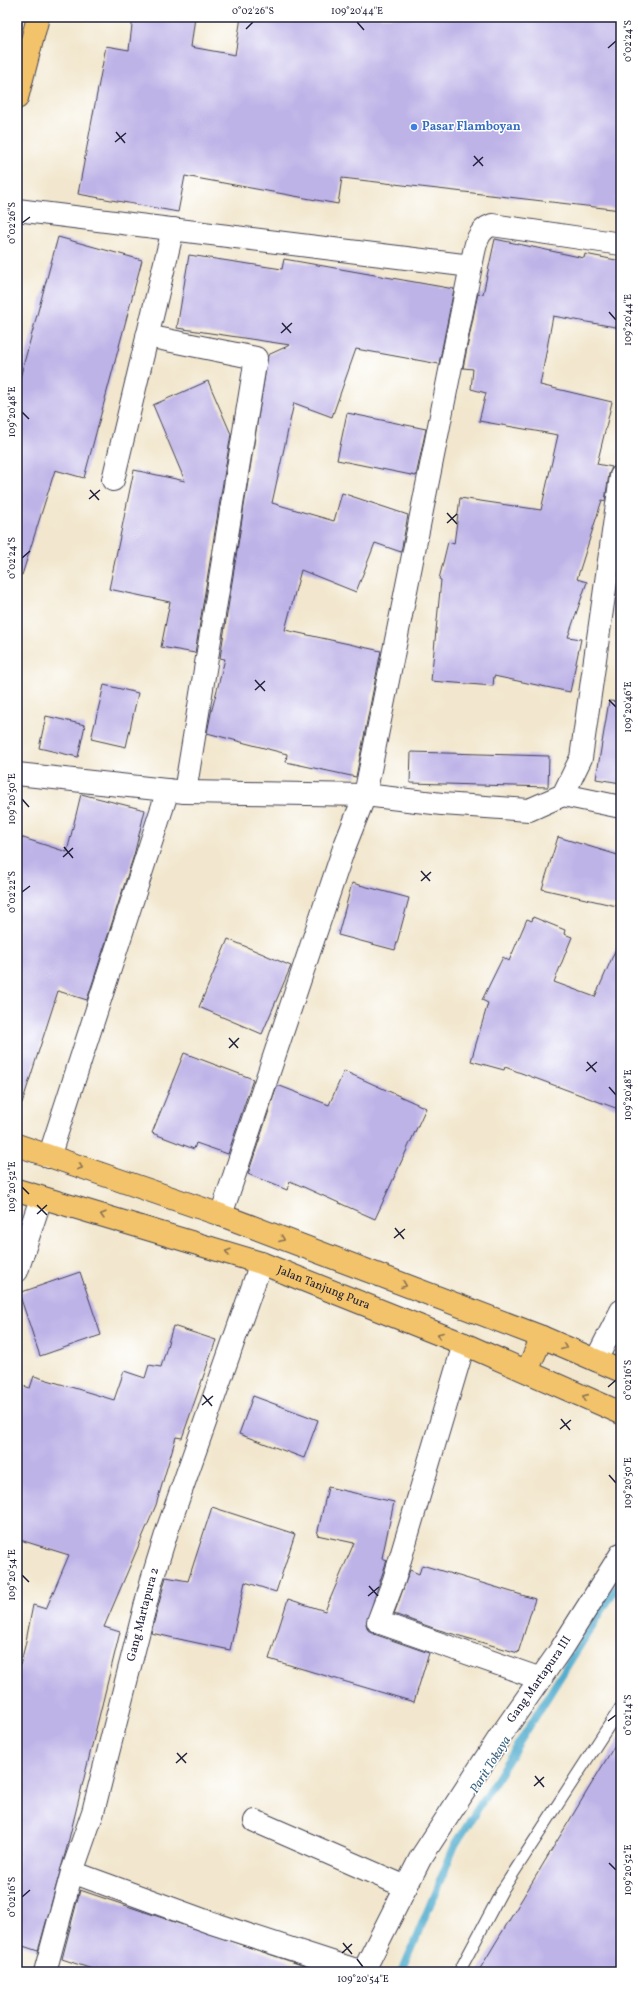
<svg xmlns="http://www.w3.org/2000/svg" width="638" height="1989" font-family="Vollkorn,serif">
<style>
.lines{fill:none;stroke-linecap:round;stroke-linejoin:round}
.stream{stroke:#50acce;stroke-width:8}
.building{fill:#beb3e7}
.service-casing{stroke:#414051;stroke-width:13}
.minor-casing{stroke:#414051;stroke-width:24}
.trunk-casing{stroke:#414051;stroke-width:24}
.service{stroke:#fff;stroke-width:11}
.minor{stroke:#fff;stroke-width:22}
.trunk{stroke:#f2c36a;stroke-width:22}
.oneway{stroke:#8a7252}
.ticks{fill:none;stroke:#22223b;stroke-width:1.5}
.shop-dot{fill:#3f7fe0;stroke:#fff;stroke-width:1.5}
.labels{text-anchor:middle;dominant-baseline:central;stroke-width:3;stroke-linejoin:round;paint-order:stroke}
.shop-label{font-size:12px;font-weight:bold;fill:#366cbe;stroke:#fff;text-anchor:start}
.street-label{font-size:12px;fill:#22223b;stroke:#fff}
.water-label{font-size:13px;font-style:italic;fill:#37607d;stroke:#fff}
.neatline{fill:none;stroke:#22223b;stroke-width:1.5}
.ticks-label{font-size:10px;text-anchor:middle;fill:#22223b}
</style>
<rect width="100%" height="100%" fill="#fff"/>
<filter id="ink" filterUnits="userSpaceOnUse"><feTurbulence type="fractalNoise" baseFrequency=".025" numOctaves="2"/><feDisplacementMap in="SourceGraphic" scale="8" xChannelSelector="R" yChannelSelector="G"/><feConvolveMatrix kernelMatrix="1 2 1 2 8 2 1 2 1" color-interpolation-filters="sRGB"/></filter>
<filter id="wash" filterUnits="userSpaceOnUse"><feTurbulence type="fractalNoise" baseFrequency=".012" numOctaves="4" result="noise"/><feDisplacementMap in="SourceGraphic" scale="16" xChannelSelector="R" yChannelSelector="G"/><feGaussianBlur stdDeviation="0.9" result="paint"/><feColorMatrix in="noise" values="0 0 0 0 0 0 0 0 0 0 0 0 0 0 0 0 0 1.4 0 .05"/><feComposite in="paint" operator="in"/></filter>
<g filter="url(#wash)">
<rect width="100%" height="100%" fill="#f2e7ce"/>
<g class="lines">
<!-- stream -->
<path class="stream" d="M 402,1972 L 455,1845 L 621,1580"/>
</g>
<g id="blocks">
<!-- building -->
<g class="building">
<path d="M 133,17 L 195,17 L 191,47 L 235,55 L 241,17 L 621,17 L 621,210 L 342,178 L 338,204 L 185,176 L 178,212 L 78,194 L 106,46 L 129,50 Z"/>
<path d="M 58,237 L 142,260 L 84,478 L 55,470 L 22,575 L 17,574 L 17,389 Z"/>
<path d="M 495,239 L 584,258 L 585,254 L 621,261 L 621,328 L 553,316 L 540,385 L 612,402 L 597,464 L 612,467 L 609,474 L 605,501 L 602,500 L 577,579 L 587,582 L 568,637 L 581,639 L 570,692 L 494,676 L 493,686 L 431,681 L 441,580 L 439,579 L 448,542 L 454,544 L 460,498 L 541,510 L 558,435 L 479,421 L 486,393 L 471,389 L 473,369 L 463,368 L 478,293 L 483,294 Z"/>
<path d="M 189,255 L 282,269 L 284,259 L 454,289 L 439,364 L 356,349 L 332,417 L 294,403 L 272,503 L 334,521 L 342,493 L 408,515 L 401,552 L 375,543 L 356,592 L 301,570 L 285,630 L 381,651 L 356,777 L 286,762 L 287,754 L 207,733 L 211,713 L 225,659 L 220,658 L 268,355 L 290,345 L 177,328 Z"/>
<path d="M 208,381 L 231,434 L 195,653 L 161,647 L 170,602 L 109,589 L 134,470 L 185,481 L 153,405 Z"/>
<path d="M 347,413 L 426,429 L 416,476 L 337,460 Z"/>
<path d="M 104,685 L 138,693 L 126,747 L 91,739 Z"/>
<path d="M 609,701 L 621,702 L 621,783 L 596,779 Z"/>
<path d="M 46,716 L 85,725 L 78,757 L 39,748 Z"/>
<path d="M 411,752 L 549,756 L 548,787 L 410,783 Z"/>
<path d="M 81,794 L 145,810 L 134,855 L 87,1000 L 58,991 L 22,1103 L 17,1102 L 17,836 L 67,852 Z"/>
<path d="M 558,837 L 621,856 L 621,907 L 542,889 Z"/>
<path d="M 352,883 L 409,898 L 395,950 L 338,935 Z"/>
<path d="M 533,917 L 565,930 L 564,934 L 572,937 L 554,982 L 595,997 L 621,937 L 621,1110 L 505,1067 L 504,1070 L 471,1061 L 488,1003 L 482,1000 L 503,957 L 509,961 L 527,919 L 532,921 Z"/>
<path d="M 228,939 L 291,966 L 262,1034 L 199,1007 Z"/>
<path d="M 184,1053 L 253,1079 L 228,1154 L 196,1143 L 194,1149 L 152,1133 Z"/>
<path d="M 344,1071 L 426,1108 L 375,1219 L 290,1181 L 287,1190 L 248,1174 L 277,1086 L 280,1086 L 329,1105 Z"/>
<path d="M 80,1272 L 101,1335 L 40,1356 L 19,1293 Z"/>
<path d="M 173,1326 L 216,1340 L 182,1438 L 176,1437 L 156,1505 L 104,1627 L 120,1632 L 67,1847 L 38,1951 L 17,1944 L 17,1677 L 25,1646 L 33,1605 L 46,1609 L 69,1555 L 17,1539 L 17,1384 L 30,1388 L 34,1376 L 114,1400 L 124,1371 L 145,1378 L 149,1365 L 161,1367 Z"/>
<path d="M 253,1396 L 318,1420 L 304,1458 L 239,1434 Z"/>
<path d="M 328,1487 L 394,1502 L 382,1558 L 387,1560 L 366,1624 L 368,1630 L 374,1634 L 429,1653 L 414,1702 L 269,1659 L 288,1599 L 325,1611 L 354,1543 L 317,1535 Z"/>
<path d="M 212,1507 L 295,1534 L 276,1592 L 245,1582 L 230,1650 L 151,1633 L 166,1577 L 188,1581 Z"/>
<path d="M 422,1565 L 535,1599 L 518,1653 L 436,1629 L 394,1614 L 410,1570 L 419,1574 Z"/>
<path d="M 621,1735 L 621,1972 L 478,1972 Z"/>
<path d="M 80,1890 L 316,1970 L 315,1972 L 101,1972 L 62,1959 Z"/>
</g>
</g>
</g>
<g filter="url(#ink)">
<use href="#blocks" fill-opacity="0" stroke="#414051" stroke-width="1"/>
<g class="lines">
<!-- service casing -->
<g class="service-casing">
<path id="service" d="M 459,1972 L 503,1889 L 621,1707"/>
</g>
<!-- minor casing -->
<g class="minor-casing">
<g id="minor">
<path d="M 17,210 L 471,266 C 475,250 475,231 492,225 L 621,244"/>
<path d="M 147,336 L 256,358 L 185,792"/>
<path d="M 113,480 L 173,229"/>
<path d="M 17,774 L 185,792 L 365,795 L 442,804 L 529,810 L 563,795 L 581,758 L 621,476"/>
<path d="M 563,795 L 621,807"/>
<path d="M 49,1157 L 168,790"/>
<path d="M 221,1215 L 344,848 L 365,795 L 471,266"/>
<path d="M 17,1271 L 41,1198"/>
<path d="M 464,1344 L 394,1580 L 378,1622 L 541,1679"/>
<path d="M 596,1360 L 621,1311"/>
<path d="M 255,1821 L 406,1887"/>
<path d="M 72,1872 L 209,1922 L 362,1972"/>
<path id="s1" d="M 45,1972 L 72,1872 L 93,1812 L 151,1583 L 168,1528 L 261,1263"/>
<path id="s2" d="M 363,1972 L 420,1859 L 501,1735 L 561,1649 L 621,1554"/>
</g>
</g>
<!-- trunk casing -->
<g class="trunk-casing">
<g id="trunk">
<path d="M 17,98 L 38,17"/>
<path d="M 17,1145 L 221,1215 L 542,1337 L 621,1371"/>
<path id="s3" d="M 17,1190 L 261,1263 L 464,1344 L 621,1413"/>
<path d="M 527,1371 L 542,1337"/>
</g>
</g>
<!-- service -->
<use href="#service" class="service"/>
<!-- minor -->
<use href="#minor" class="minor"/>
<!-- trunk -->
<use href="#trunk" class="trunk"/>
</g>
<!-- one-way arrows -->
<defs><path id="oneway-chevron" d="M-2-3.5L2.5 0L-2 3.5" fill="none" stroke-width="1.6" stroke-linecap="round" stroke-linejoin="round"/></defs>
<g class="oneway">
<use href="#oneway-chevron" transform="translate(80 1167) rotate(19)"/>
<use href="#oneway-chevron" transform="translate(103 1215) rotate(-164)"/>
<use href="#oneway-chevron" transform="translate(282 1239) rotate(21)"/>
<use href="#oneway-chevron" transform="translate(228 1252) rotate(-163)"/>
<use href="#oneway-chevron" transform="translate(404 1285) rotate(21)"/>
<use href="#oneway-chevron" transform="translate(440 1335) rotate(-158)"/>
<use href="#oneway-chevron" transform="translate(564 1347) rotate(23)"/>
<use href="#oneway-chevron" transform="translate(585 1397) rotate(-156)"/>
</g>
</g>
<!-- ticks -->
<path class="ticks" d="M 357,22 L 364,30M 246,29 L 253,22M 608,48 L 616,41M 116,132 L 125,143M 115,142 L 126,133M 474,156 L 483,166M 473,166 L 483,157M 22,223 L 30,217M 609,312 L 616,320M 282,323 L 291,333M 281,333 L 292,323M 22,412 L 29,419M 90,490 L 99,500M 89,499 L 100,490M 447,513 L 457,524M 447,523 L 457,514M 22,558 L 30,551M 255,680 L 265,691M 255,690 L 265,681M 609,700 L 616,707M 22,799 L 29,807M 64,847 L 73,858M 63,857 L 73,848M 421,871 L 430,881M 421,881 L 431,872M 22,892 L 30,886M 229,1038 L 238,1048M 229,1048 L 239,1038M 587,1062 L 596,1072M 586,1071 L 597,1062M 609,1087 L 616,1095M 22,1187 L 29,1194M 37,1205 L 47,1215M 37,1214 L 47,1205M 395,1228 L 404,1239M 394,1238 L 405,1229M 608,1387 L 616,1380M 203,1395 L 212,1406M 202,1405 L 213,1396M 561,1419 L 570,1430M 560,1429 L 571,1420M 609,1475 L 616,1483M 22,1575 L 29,1582M 369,1586 L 378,1596M 368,1596 L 379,1587M 608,1721 L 616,1715M 177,1753 L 186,1763M 176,1763 L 187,1753M 535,1776 L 544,1787M 534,1786 L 544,1777M 609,1863 L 616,1870M 22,1897 L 30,1890M 343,1943 L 352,1954M 342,1953 L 352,1944M 357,1959 L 363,1967"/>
<!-- markers -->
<circle class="shop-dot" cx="414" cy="127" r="4"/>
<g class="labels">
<!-- shop labels -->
<g class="shop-label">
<text x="422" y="127">Pasar Flamboyan</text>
</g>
<!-- street labels -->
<g class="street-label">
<text stroke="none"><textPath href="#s3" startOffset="322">Jalan Tanjung Pura</textPath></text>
<text stroke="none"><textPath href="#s1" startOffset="371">Gang Martapura 2</textPath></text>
<text stroke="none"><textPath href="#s2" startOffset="342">Gang Martapura III</textPath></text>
</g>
<!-- water labels -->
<g class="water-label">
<text transform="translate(491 1765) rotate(-58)">Parit Tokaya</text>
</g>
</g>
<!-- margin -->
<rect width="638" height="1989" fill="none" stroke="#fff" stroke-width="44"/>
<rect x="22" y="22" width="594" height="1945" class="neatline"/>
<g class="ticks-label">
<text x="253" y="14">0°02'26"S</text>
<text x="357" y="14">109°20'44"E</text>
<text transform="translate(627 41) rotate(-90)" y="4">0°02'24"S</text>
<text transform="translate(11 223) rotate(-90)" y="4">0°02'26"S</text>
<text transform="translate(627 320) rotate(-90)" y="4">109°20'44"E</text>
<text transform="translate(11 412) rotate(-90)" y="4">109°20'48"E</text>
<text transform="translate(11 558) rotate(-90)" y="4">0°02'24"S</text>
<text transform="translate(627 707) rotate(-90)" y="4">109°20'46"E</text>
<text transform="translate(11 799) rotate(-90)" y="4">109°20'50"E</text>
<text transform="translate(11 892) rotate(-90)" y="4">0°02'22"S</text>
<text transform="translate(627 1095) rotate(-90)" y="4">109°20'48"E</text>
<text transform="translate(11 1187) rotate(-90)" y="4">109°20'52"E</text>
<text transform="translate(627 1380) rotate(-90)" y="4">0°02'16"S</text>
<text transform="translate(627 1483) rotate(-90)" y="4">109°20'50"E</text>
<text transform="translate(11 1575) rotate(-90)" y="4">109°20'54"E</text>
<text transform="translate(627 1715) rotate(-90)" y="4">0°02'14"S</text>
<text transform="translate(627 1870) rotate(-90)" y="4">109°20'52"E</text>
<text transform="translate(11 1897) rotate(-90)" y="4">0°02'16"S</text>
<text x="363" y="1982">109°20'54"E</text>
</g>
</svg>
